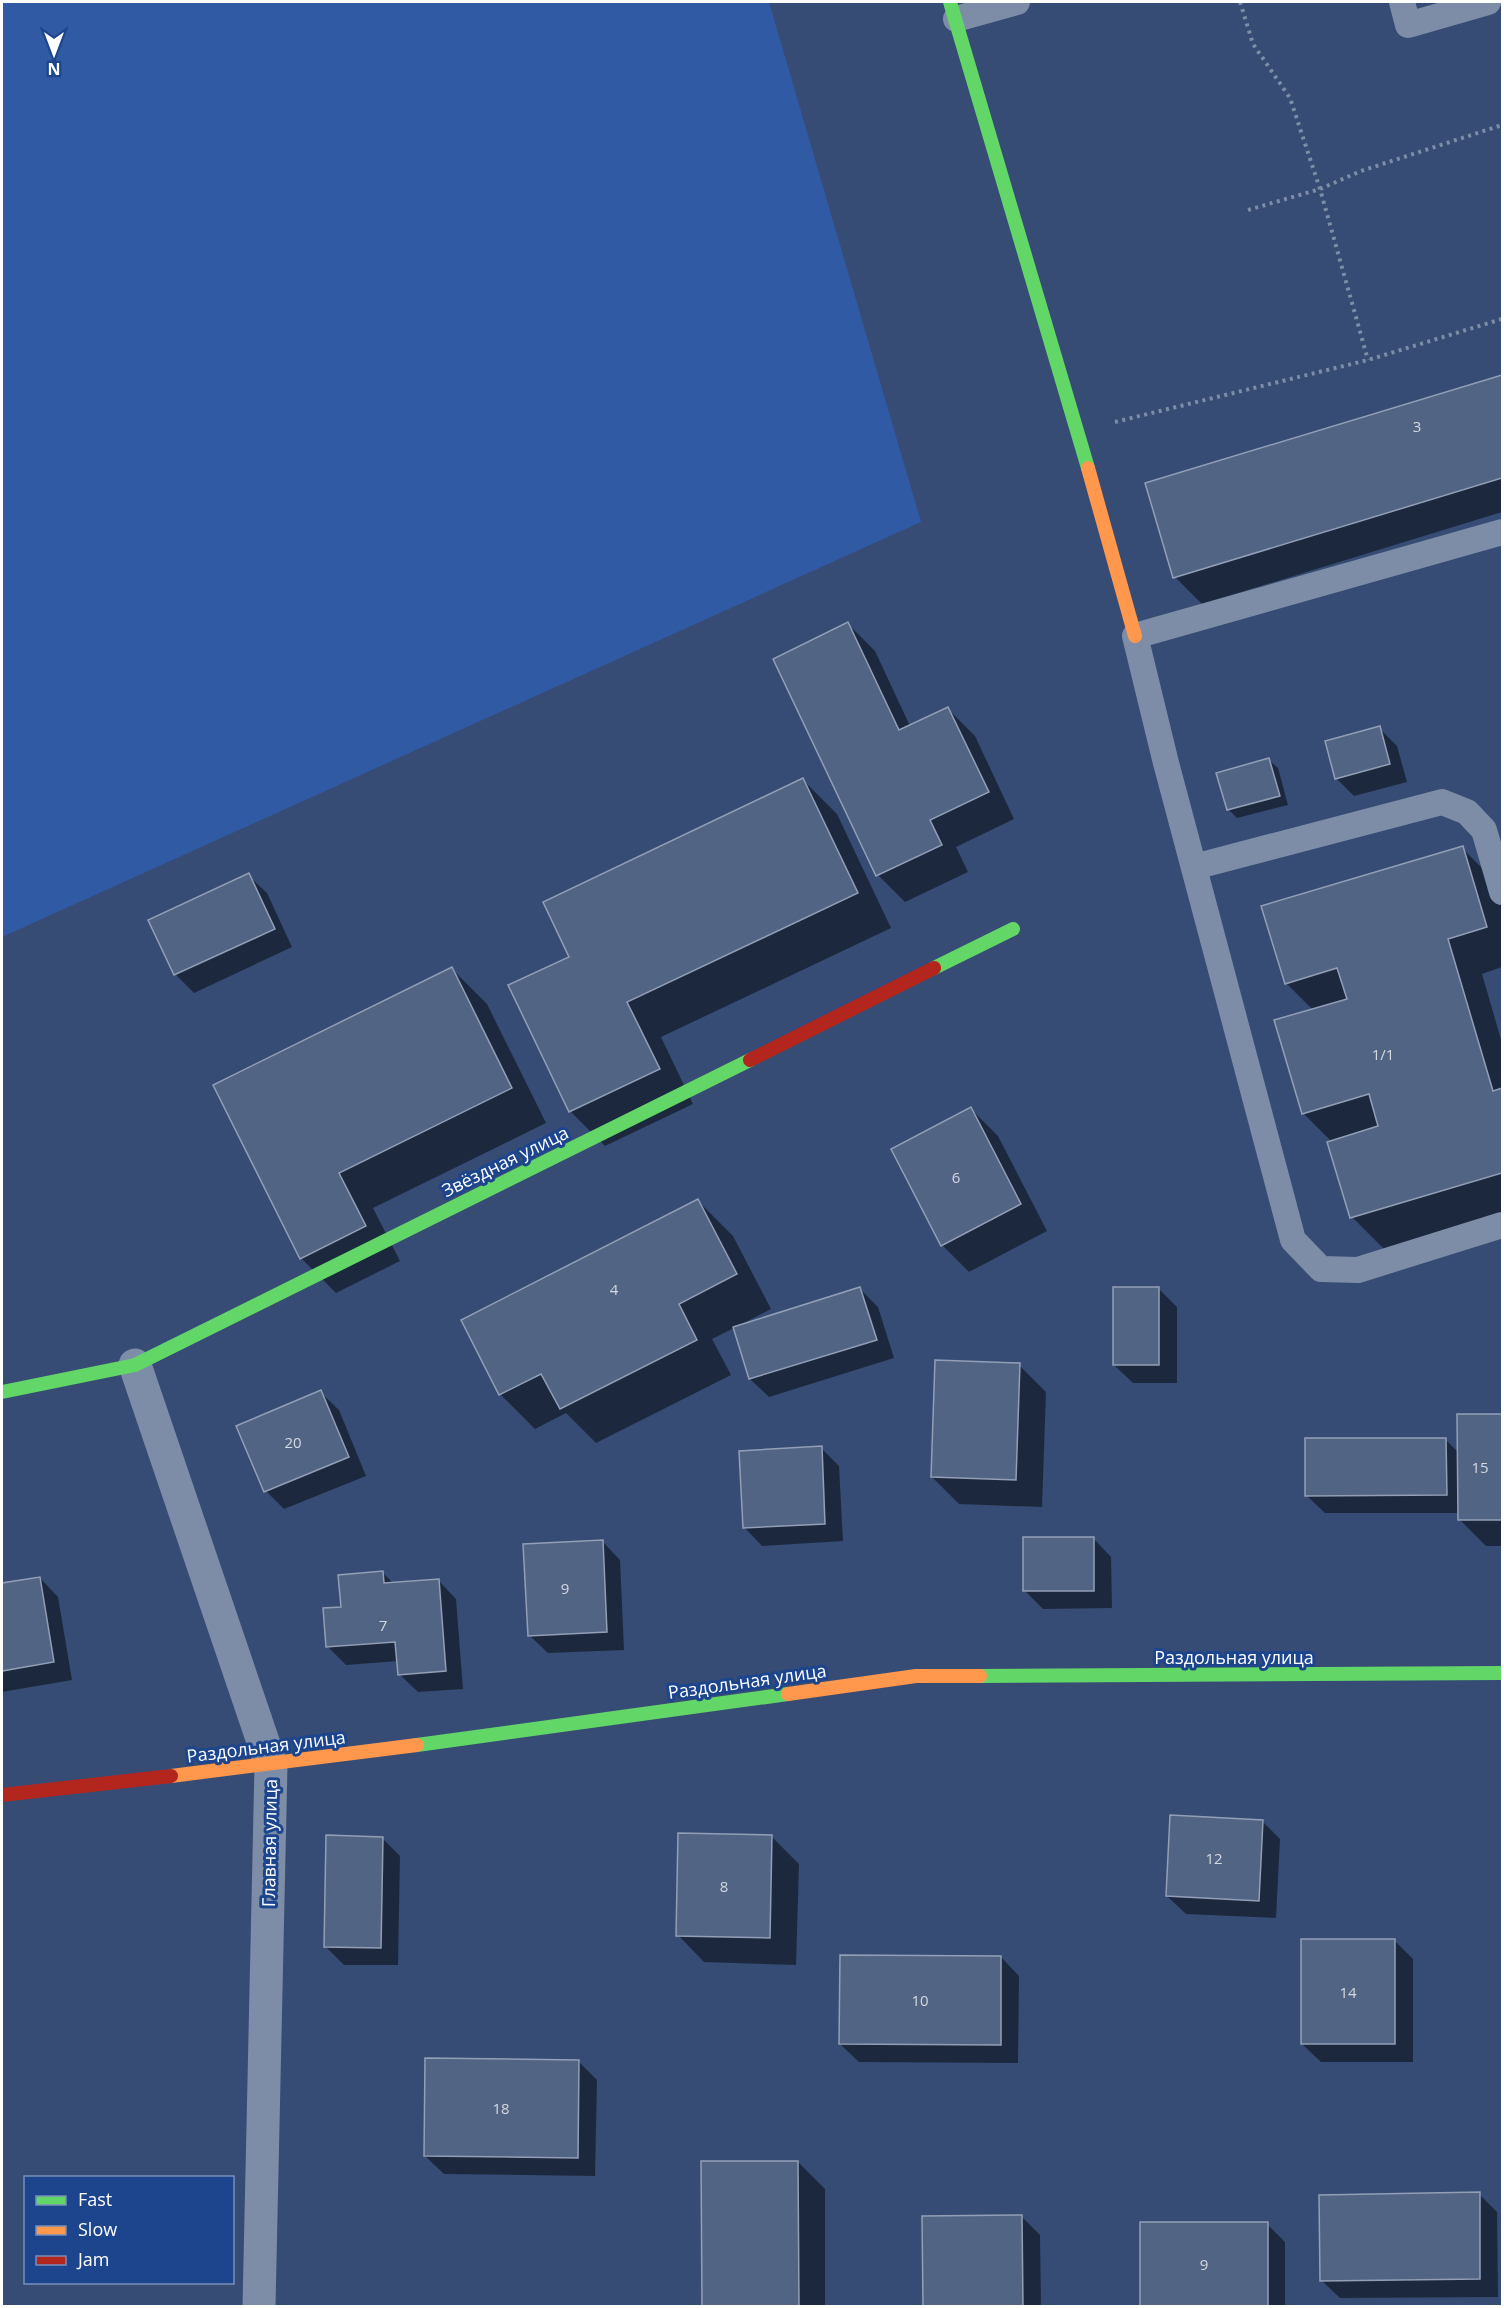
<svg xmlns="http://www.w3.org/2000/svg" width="1504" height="2308" font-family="'Open Sans',sans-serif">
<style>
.green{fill:#305ba4}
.shadow{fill:#0007}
.building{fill:#526484;stroke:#929fb6;stroke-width:1.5}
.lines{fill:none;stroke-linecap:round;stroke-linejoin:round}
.path{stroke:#7d8da7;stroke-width:4;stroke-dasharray:3 4.5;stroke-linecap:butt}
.lane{stroke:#7d8da7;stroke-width:26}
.street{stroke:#7d8da7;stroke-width:33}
.fast{stroke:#63d668;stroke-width:14}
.slow{stroke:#ff974d;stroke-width:14}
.jam{stroke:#b3261e;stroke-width:14}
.labels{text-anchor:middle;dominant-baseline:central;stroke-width:6;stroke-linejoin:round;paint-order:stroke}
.number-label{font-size:15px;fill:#d4d8e0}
.street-label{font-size:18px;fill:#fff;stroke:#1c458e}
</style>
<rect width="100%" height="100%" fill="#364c74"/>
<!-- green -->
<path class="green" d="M 2,2 L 769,2 L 921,522 L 2,937 Z"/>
<!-- shadow -->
<g class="shadow">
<path d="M 1502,376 L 1502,512 L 1202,604 L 1175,577 L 1147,484 Z"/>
<path d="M 848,624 L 875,651 L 910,726 L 948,709 L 975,736 L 1014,819 L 956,847 L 968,872 L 905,902 L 878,875 Z"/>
<path d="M 1379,728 L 1397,746 L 1407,782 L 1354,796 L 1336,778 Z"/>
<path d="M 1269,760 L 1278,768 L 1288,805 L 1237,818 L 1228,809 Z"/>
<path d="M 803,780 L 837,814 L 891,928 L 661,1037 L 693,1104 L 605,1146 L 570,1111 L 571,957 Z"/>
<path d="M 1462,848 L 1497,883 L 1502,901 L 1502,967 L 1482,974 L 1502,1043 L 1502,1218 L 1387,1252 L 1352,1217 L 1332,1142 L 1303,1113 L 1313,1010 L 1286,983 Z"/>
<path d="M 248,875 L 267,893 L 292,947 L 194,993 L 175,974 Z"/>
<path d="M 452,969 L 487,1004 L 546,1123 L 373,1208 L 400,1261 L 336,1293 L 301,1258 L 215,1086 Z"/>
<path d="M 971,1109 L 998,1136 L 1047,1231 L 969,1272 L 942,1245 Z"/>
<path d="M 698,1201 L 733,1236 L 771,1309 L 742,1324 L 742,1326 L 860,1289 L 878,1307 L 894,1358 L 769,1397 L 750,1379 L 734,1328 L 712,1339 L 731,1375 L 596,1443 L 566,1413 L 535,1429 L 500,1394 Z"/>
<path d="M 1159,1289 L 1177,1307 L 1177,1383 L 1133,1383 L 1114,1365 Z"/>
<path d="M 1019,1365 L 1046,1392 L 1042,1507 L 959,1504 L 932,1477 Z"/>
<path d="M 320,1392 L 339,1410 L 366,1476 L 284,1509 L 266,1491 Z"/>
<path d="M 1502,1415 L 1502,1546 L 1486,1546 L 1459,1519 L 1459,1513 L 1325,1513 L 1306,1495 L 1446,1440 L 1459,1453 L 1459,1416 Z"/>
<path d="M 821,1448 L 839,1466 L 843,1541 L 762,1546 L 744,1527 Z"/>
<path d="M 1093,1538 L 1111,1557 L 1112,1608 L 1043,1609 L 1025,1591 Z"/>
<path d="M 602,1541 L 620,1560 L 624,1650 L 548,1653 L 529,1635 Z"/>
<path d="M 382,1572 L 394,1584 L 438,1580 L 456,1599 L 463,1689 L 418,1692 L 399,1674 L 398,1661 L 346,1665 L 328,1647 Z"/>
<path d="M 40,1578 L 58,1597 L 72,1680 L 2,1692 L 2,1585 Z"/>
<path d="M 1262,1821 L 1280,1839 L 1276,1918 L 1186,1914 L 1167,1896 Z"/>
<path d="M 772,1837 L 799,1864 L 796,1965 L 704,1962 L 678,1935 Z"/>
<path d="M 382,1838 L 400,1856 L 398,1965 L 344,1965 L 326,1947 Z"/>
<path d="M 1395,1941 L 1413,1959 L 1413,2062 L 1321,2062 L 1302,2044 Z"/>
<path d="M 1001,1957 L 1019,1976 L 1018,2063 L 859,2062 L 840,2044 Z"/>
<path d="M 578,2061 L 597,2080 L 595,2176 L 444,2174 L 425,2156 Z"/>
<path d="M 798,2162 L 825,2189 L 825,2306 L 703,2306 L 702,2163 Z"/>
<path d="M 1479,2194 L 1497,2212 L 1498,2297 L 1340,2298 L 1321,2280 Z"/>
<path d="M 923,2217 L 1022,2217 L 1040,2235 L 1041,2306 L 924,2306 Z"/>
<path d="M 1142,2224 L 1267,2224 L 1285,2242 L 1285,2306 L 1142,2306 Z"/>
</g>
<!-- building -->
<g class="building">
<path d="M 1502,375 L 1502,478 L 1173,578 L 1145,483 Z"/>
<path d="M 848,622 L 899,730 L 948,707 L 989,792 L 930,820 L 942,845 L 876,876 L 773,659 Z"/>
<path d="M 1380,726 L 1390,764 L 1335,779 L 1325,741 Z"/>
<path d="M 1269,758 L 1280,796 L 1227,810 L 1216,773 Z"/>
<path d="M 803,778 L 858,893 L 627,1002 L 660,1069 L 569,1112 L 508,985 L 569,957 L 543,902 Z"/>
<path d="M 1463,846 L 1487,927 L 1448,939 L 1493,1091 L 1502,1088 L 1502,1173 L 1350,1218 L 1327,1142 L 1378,1126 L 1369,1094 L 1302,1114 L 1274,1020 L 1347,999 L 1337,968 L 1285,984 L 1261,906 Z"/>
<path d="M 249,873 L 275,929 L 174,975 L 148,920 Z"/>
<path d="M 452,967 L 512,1088 L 339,1173 L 366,1226 L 300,1259 L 213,1085 Z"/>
<path d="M 971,1107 L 1021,1204 L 941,1246 L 891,1149 Z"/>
<path d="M 698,1199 L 737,1274 L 679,1304 L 697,1340 L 560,1409 L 541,1374 L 499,1395 L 461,1320 Z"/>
<path d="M 860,1287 L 877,1340 L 749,1379 L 733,1327 Z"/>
<rect x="1113" y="1287" width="46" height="78"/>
<path d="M 935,1360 L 1020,1363 L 1016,1480 L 931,1477 Z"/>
<path d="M 321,1390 L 349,1457 L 264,1492 L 236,1426 Z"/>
<path d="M 1457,1414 L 1502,1414 L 1502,1520 L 1458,1520 Z"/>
<path d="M 1305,1438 L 1446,1438 L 1447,1495 L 1305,1496 Z"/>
<path d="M 822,1446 L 825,1524 L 743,1528 L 739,1451 Z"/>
<rect x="1023" y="1537" width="71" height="54"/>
<path d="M 603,1540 L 607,1632 L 528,1636 L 523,1544 Z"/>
<path d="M 383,1571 L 384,1583 L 439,1579 L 446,1671 L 398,1675 L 395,1642 L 326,1647 L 323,1608 L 341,1607 L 338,1575 Z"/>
<path d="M 40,1577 L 54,1662 L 2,1671 L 2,1583 Z"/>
<path d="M 1170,1815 L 1263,1820 L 1259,1901 L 1166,1896 Z"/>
<path d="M 678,1833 L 772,1835 L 770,1938 L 676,1936 Z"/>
<path d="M 326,1835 L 383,1837 L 381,1948 L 324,1947 Z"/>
<rect x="1301" y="1939" width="94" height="105"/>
<path d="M 840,1955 L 1001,1956 L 1001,2045 L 839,2044 Z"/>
<path d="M 425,2058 L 579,2060 L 578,2158 L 424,2156 Z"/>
<path d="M 701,2161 L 798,2161 L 799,2306 L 702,2306 Z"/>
<path d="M 1480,2192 L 1480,2279 L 1320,2281 L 1319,2195 Z"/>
<path d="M 1022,2215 L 1023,2306 L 923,2306 L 922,2216 Z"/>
<rect x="1140" y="2222" width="128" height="84"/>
</g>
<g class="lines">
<!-- path -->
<g class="path">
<path d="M 1240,2 L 1253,44 L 1290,98 L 1320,189 L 1368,360"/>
<path d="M 1248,210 L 1320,189 L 1361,171 L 1502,125"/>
<path d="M 1115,422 L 1368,360 L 1502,319"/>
</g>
<!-- lane -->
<g class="lane">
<path d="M 1402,2 L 1408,25 L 1488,2"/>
<path d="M 956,19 L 1017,2"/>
<path d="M 1502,532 L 1135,636 L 1166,763 L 1293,1240 L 1321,1269 L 1358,1270 L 1502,1225"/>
<path d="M 1194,867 L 1442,802 L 1467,812 L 1484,830 L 1502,892"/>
</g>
<!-- street -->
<path class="street" d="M 135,1365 L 271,1765 L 259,2306"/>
<!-- fast -->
<g class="fast">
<path d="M 950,2 L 1088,468"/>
<path d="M 934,968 L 1013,929"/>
<path d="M 2,1392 L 135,1365 L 750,1060"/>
<path d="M 980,1676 L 1502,1673"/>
<path d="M 417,1745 L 788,1694"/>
</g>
<!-- slow -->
<g class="slow">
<path d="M 1088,468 L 1135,636"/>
<path d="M 788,1694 L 916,1676 L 980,1676"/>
<path d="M 171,1776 L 417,1745"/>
</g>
<!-- jam -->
<g class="jam">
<path d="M 750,1060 L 934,968"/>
<path d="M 2,1795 L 171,1776"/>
</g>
</g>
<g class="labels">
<!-- number labels -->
<g class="number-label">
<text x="1417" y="426">3</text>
<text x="1383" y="1054">1/1</text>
<text x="956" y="1177">6</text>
<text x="614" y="1289">4</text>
<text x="293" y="1442">20</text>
<text x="1480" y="1467">15</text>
<text x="565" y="1588">9</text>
<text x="383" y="1625">7</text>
<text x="1214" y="1858">12</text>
<text x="724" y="1886">8</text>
<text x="1348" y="1992">14</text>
<text x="920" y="2000">10</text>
<text x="501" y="2108">18</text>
<text x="1204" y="2264">9</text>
</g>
<!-- street labels -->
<g class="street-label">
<text transform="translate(505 1161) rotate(-26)">Звёздная улица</text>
<text x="1234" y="1657">Раздольная улица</text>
<text transform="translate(747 1681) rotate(-8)">Раздольная улица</text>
<text transform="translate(266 1746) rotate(-7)">Раздольная улица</text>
<text transform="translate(269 1843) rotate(-89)">Главная улица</text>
</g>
</g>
<!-- border -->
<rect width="1504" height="2308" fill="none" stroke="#ffffff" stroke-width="6"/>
<!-- legend -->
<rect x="24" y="2176" width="210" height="108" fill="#1c458e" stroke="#778fbb" stroke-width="1.5"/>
<rect x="36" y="2196" width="30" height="9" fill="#63d668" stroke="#778fbb" stroke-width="1.5"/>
<text x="78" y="2206" font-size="18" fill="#ffffff">Fast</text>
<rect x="36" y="2226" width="30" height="9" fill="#ff974d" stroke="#778fbb" stroke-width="1.5"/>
<text x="78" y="2236" font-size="18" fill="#ffffff">Slow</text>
<rect x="36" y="2256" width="30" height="9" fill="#b3261e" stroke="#778fbb" stroke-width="1.5"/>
<text x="78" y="2266" font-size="18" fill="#ffffff">Jam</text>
<!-- north arrow -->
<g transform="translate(54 54) rotate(180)" stroke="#1c458e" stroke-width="4.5" paint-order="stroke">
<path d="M0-4.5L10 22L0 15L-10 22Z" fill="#ffffff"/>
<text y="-9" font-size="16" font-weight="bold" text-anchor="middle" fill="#ffffff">N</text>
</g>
</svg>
